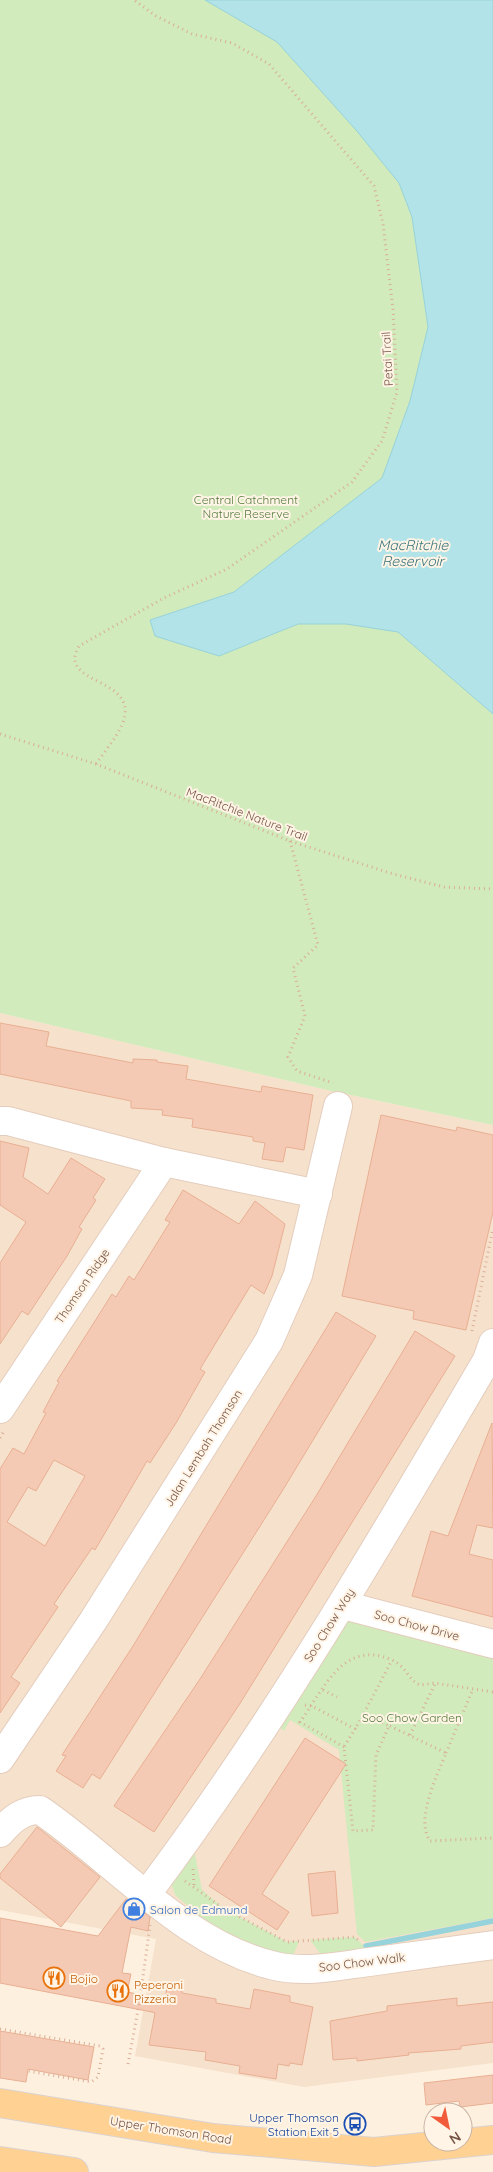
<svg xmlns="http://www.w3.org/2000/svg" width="493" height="2172" font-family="Quicksand,sans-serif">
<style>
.residential{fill:#f6e1cc}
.green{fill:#d1ebbc}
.water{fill:#b2e3e8;stroke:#97d3da}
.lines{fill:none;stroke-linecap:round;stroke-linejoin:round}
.stream{stroke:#97d3da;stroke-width:5.5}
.building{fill:#f5cab4;stroke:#e8af93;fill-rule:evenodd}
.minor-casing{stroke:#e4cdbd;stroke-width:30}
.major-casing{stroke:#dbd2cf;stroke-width:30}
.path{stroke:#d9ae97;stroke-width:3;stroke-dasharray:1 4;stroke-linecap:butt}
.minor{stroke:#fff;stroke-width:28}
.major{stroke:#ffd293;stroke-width:28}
.labels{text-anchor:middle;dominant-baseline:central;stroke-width:4;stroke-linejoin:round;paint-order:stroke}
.street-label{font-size:12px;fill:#755345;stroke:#fff4e5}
.park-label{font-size:12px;fill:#527b3c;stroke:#fff4e5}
.shop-label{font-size:12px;fill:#366cbe;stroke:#fff4e5;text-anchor:start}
.food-label{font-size:12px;fill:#c56008;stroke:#fff4e5;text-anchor:start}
.transit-label{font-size:12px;fill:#164399;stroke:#fff4e5;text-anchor:end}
.water-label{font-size:14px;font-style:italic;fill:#38747c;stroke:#fff4e5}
</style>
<rect width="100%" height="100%" fill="#fef0de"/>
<!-- residential -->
<path class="residential" d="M 0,1013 L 327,1090 L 493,1125 L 493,2063 L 304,2087 L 135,2056 L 156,1939 L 0,1910 Z"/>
<!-- green -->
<g class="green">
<path d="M 0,0 L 493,0 L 493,1125 L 327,1090 L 0,1013 Z"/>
<path d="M 341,1606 L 493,1647 L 493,1918 L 365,1942 L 357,1934 L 339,1750 L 290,1720 L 284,1731 L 270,1717 Z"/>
<path d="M 185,1842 L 195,1855 L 202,1890 L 223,1908 L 287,1942 L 299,1941 L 293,1956 L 261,1950 L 210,1925 L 175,1895 L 166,1868 Z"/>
<path d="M 355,1937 L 366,1948 L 322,1956 L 310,1940 Z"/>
</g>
<!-- water -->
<path class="water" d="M 205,0 L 493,0 L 493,714 L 398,632 L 346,624 L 298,624 L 219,656 L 155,636 L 150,620 L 234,592 L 382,478 L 410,401 L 428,327 L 412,217 L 399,183 L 356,130 L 277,42 Z"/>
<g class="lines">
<!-- stream -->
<path class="stream" d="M 366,1946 L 493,1921"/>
</g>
<!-- building -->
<g class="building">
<path d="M 0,1023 L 49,1032 L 46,1046 L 133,1063 L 133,1059 L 157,1060 L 157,1062 L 188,1066 L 186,1079 L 261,1092 L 262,1086 L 313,1095 L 304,1150 L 286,1147 L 283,1162 L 262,1159 L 265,1143 L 253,1141 L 253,1137 L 192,1127 L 193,1119 L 162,1115 L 163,1110 L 131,1108 L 131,1101 L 0,1074 Z"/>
<path d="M 381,1115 L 456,1131 L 457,1127 L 493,1135 L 493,1212 L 466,1330 L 413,1319 L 414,1311 L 342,1296 Z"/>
<path d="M 0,1141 L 29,1148 L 23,1177 L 48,1194 L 71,1158 L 105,1179 L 93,1198 L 96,1200 L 79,1227 L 82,1229 L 67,1256 L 28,1315 L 22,1311 L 0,1344 L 0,1263 L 26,1222 L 0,1205 Z"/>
<path d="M 183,1190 L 239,1224 L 255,1201 L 285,1224 L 272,1276 L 264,1294 L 251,1285 L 200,1369 L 205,1372 L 176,1423 L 150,1463 L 147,1461 L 95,1550 L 92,1548 L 54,1604 L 58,1607 L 11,1677 L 20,1683 L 0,1713 L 0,1469 L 13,1448 L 24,1454 L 46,1413 L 43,1412 L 59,1382 L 57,1381 L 112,1294 L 116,1297 L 129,1276 L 134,1280 L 170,1222 L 165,1220 ZM 54,1460 L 85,1476 L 45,1546 L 7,1522 L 28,1487 L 36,1491 Z"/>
<path d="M 336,1312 L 376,1336 L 281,1493 L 100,1779 L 92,1774 L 83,1788 L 56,1771 L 66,1756 L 62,1755 L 133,1646 Z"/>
<path d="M 415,1331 L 455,1356 L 239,1705 L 154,1832 L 114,1806 L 200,1679 L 316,1496 Z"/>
<path d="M 492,1423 L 493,1528 L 477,1525 L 469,1554 L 493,1560 L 493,1617 L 412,1596 L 431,1531 L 448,1536 Z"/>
<path d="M 305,1738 L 346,1764 L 262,1894 L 289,1912 L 277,1930 L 209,1886 Z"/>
<path d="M 37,1827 L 100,1877 L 61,1927 L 0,1878 L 0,1874 Z"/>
<path d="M 335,1871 L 338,1913 L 312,1916 L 308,1874 Z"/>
<path d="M 126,1899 L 150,1917 L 148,1931 L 131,1927 L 122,1973 L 131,1974 L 127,1992 L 165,1999 L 167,1988 L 182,1991 L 182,1993 L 216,1999 L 216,2003 L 250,2009 L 254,1989 L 290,1996 L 290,2002 L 313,2007 L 302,2065 L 290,2063 L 289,2066 L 278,2064 L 276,2079 L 239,2073 L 240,2066 L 205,2060 L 206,2052 L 149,2045 L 155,2013 L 152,2012 L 0,1983 L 0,1918 L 98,1936 Z"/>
<path d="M 457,1998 L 457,2006 L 493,2002 L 493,2042 L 461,2046 L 461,2049 L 408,2053 L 409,2055 L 357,2061 L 357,2058 L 333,2060 L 330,2021 L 387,2011 L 387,2006 Z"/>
<path d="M 0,2031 L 94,2047 L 88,2080 L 28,2069 L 26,2082 L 0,2078 Z"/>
<path d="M 493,2075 L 493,2103 L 460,2107 L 459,2101 L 426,2105 L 424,2083 Z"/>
</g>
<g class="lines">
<!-- minor casing -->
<g class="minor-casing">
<g id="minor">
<path d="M 0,1121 L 8,1121 L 164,1162 L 318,1194"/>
<path d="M 0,1409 L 164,1162"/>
<path d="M 343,1605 L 493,1644"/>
<path d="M 0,1759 L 93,1621 L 269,1341 L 298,1275 L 338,1106"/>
<path d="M 0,1833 C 11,1820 22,1810 40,1810 C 115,1861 184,1945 275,1966 C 305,1973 339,1966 369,1962 C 410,1956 452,1951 493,1945"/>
<path d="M 146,1895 C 273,1726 380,1543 487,1360 L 493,1343"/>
</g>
</g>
<!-- major casing -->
<g class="major-casing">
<g id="major">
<path d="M 0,2103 L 213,2138 L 374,2152 L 493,2140"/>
<path d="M 0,2161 L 74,2172"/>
</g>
</g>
<!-- path -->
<g class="path">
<path d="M 0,734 L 96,764 L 290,841 L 390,873 L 444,887 L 493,889"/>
<path d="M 96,764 C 105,751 116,738 122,725 C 143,676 55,686 79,646 L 164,598 L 227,569 L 352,482 L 382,441 L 397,392 L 393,309 L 383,224 L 374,186 L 269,64 L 232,43 L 192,34 L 156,16 L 134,0"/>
<path d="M 290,841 L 318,945 L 293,968 L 305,1016 L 288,1057 L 297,1071 L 333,1083"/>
<path d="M 472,1331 L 493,1228"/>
<path d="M 0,1438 L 4,1431"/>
<path d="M 323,1690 L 337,1697"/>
<path d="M 305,1705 L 312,1706 L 355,1729 L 344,1747 L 353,1831 L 373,1830 L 376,1755 L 389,1726 L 364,1713 L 355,1729"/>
<path d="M 364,1713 L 392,1660"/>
<path d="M 390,1726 L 446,1753 C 437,1776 415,1819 430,1841 L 493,1838"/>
<path d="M 410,1735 L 435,1684"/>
<path d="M 344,1747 L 300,1722 C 323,1691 343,1638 392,1660 C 407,1667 408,1680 420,1685 L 435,1683 L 493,1692"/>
<path d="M 446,1753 L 473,1689"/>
<path d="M 193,1869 L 194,1888"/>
<path d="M 185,1881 L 223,1908 L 287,1942 L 355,1937 L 358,1940"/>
<path d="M 0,2029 L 100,2046 L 103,2049 L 98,2077 L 91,2082 L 28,2071"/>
<path d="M 128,2064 L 140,1999 L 150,1925"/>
</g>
<!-- minor -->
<use href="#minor" class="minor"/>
<!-- major -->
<use href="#major" class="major"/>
</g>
<!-- icons -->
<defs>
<g id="shop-ring" transform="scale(1.125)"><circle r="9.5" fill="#fff4e5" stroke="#3f7fe0" stroke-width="1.5"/><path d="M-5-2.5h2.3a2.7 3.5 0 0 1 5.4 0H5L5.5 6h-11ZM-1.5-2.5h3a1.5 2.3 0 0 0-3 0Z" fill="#3f7fe0"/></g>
<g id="restaurant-ring" transform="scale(1.125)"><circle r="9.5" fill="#fff4e5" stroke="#e8710a" stroke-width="1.5"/><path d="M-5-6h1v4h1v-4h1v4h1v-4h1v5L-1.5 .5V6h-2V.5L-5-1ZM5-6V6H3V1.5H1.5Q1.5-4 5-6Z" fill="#e8710a"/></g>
<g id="bus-ring" transform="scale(1.125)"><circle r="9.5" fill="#fff4e5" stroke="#1a4fb4" stroke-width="1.5"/><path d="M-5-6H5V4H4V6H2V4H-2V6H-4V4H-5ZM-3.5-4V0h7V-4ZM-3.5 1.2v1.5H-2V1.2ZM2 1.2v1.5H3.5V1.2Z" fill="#1a4fb4"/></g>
</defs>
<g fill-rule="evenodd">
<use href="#shop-ring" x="134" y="1909"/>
<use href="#restaurant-ring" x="54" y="1978"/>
<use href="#restaurant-ring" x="118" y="1991"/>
<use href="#bus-ring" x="355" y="2124"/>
</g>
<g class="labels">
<!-- street labels -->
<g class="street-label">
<text transform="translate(387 359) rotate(-93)">Petai Trail</text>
<text transform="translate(247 814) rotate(21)">MacRitchie Nature Trail</text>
<text transform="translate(82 1286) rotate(-56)">Thomson Ridge</text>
<text transform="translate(203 1448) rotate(-58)">Jalan Lembah Thomson</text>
<text transform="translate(329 1625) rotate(-58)">Soo Chow Way</text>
<text transform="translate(417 1625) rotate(15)">Soo Chow Drive</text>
<text transform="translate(362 1962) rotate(-7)">Soo Chow Walk</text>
<text transform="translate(171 2130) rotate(9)">Upper Thomson Road</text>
</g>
<!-- park labels -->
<g class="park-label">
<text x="246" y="499">Central Catchment<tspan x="246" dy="14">Nature Reserve</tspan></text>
<text x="412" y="1717">Soo Chow Garden</text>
</g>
<!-- shop labels -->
<g class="shop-label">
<text x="150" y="1909">Salon de Edmund</text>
</g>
<!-- food labels -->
<g class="food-label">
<text x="70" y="1978">Bojio</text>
<text x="134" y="1984">Peperoni<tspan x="134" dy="14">Pizzeria</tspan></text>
</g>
<!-- transit labels -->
<g class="transit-label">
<text x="339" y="2117">Upper Thomson<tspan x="339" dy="14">Station Exit 5</tspan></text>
</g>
<!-- water labels -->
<g class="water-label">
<text x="413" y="545">MacRitchie<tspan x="413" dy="16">Reservoir</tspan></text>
</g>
</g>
<!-- north arrow -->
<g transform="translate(448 2127) rotate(147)"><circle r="24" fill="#fff4e5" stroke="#c8b4a5"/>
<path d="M0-4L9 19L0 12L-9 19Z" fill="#f15a3a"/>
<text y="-8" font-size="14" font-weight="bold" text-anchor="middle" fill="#755345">N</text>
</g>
</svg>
